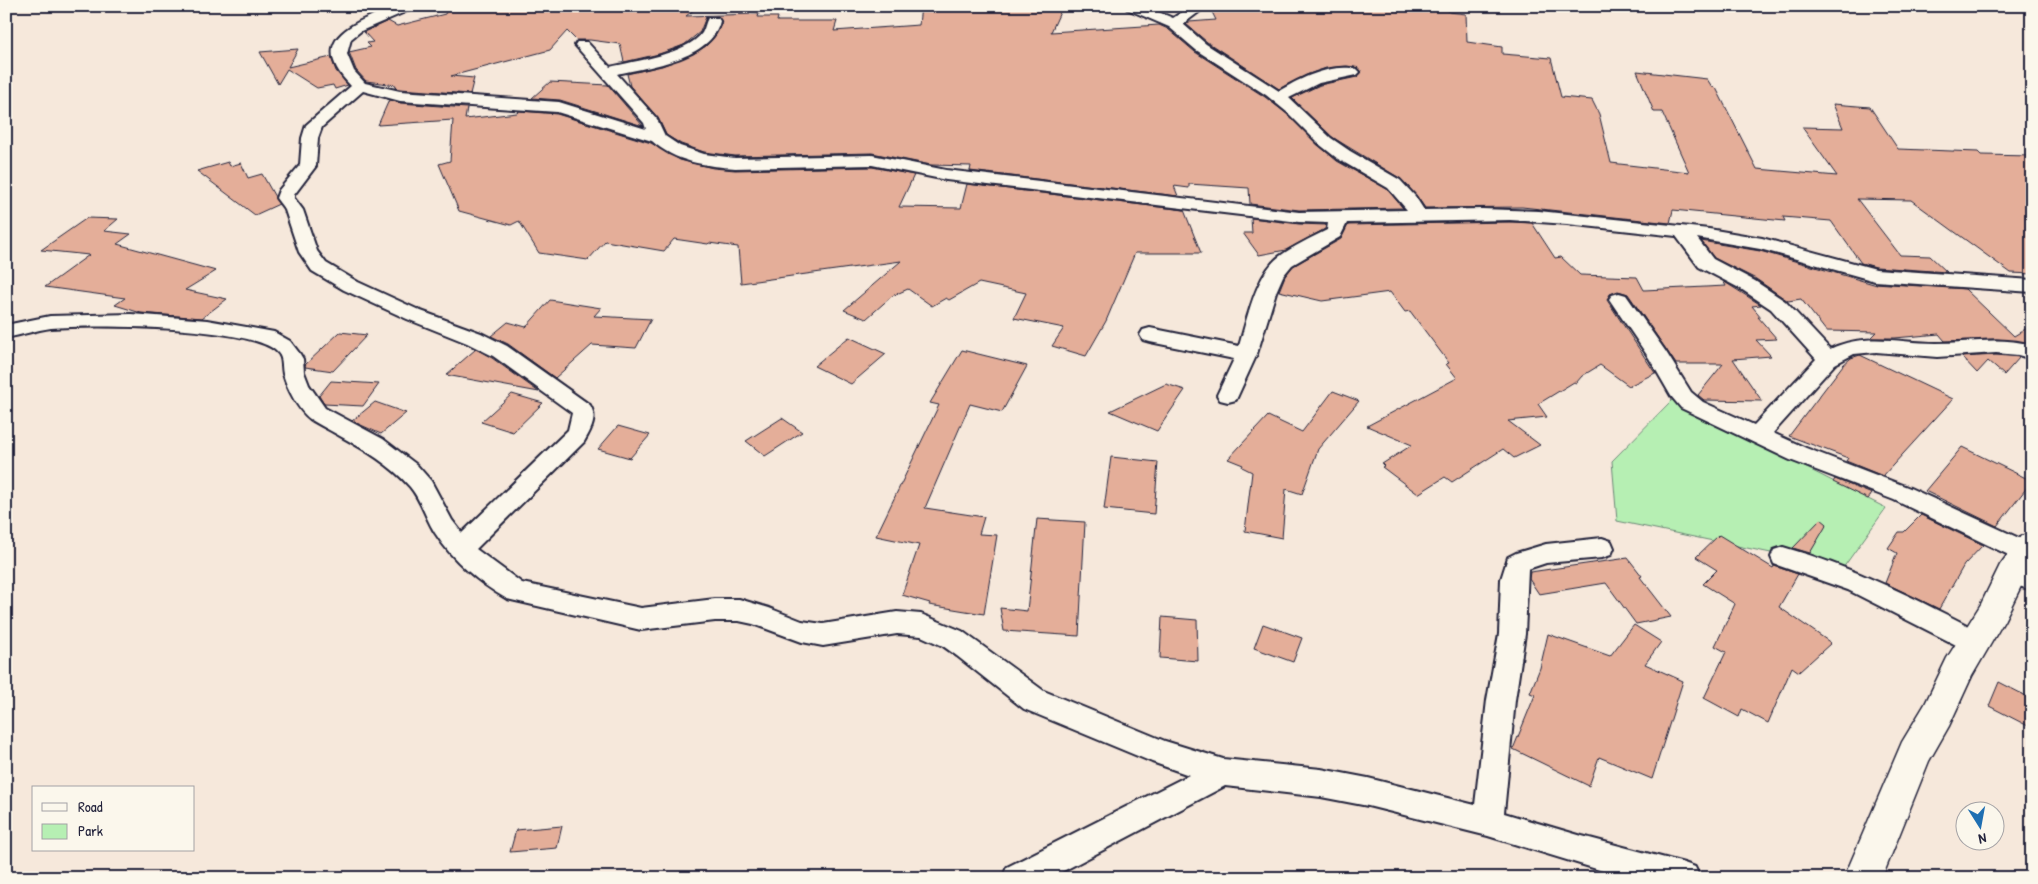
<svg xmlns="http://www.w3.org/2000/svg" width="2038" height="884" font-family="'Patrick Hand',sans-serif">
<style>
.green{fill:#b6efb3;stroke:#6c8877}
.building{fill:#e4ae99;stroke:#22223b}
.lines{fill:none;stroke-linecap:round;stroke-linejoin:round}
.street-casing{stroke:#22223b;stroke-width:4}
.secondary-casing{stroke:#22223b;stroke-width:3}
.street{fill:#fbf7ec;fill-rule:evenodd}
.secondary{fill:#fbf7ec;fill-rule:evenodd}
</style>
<rect width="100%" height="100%" fill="#f6e8db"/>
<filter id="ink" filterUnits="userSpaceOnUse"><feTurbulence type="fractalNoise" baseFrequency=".02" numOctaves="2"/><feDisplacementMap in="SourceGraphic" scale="10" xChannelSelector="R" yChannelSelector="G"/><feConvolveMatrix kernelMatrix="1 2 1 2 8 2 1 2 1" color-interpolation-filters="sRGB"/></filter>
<g filter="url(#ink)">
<!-- green -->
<path class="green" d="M 1672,400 L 1886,508 L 1843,568 L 1617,521 L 1612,461 Z"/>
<!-- building -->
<g class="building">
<path d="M 448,6 L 699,6 L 686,16 L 759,14 L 758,17 L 778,17 L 777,21 L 837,21 L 834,31 L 919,25 L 921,6 L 1050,6 L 1048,9 L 1061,10 L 1051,32 L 1159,25 L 1168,29 L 1195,52 L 1265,97 L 1287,114 L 1318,145 L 1337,161 L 1387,189 L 1403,208 L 1299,210 L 1250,204 L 1249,188 L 1189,184 L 1189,188 L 1174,186 L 1178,196 L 970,171 L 971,166 L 931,165 L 872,153 L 735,156 L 704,152 L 681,144 L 666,135 L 658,118 L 630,86 L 627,74 L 662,66 L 693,54 L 706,46 L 716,35 L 722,22 L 718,16 L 706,17 L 700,32 L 684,45 L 659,54 L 624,62 L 620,44 L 590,40 L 576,40 L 567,31 L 550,50 L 451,76 L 474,78 L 470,94 L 400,89 L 395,88 L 396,85 L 366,81 L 356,70 L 349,52 L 371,47 L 367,43 L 373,42 L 364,32 L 388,21 L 397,26 L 445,14 Z"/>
<path d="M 1209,6 L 1444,6 L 1449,12 L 1466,14 L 1467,42 L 1502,47 L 1502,54 L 1551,58 L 1561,97 L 1592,100 L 1599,114 L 1611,163 L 1689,172 L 1662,112 L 1654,112 L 1637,71 L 1707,79 L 1712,87 L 1716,88 L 1757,169 L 1837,176 L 1802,127 L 1843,128 L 1833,104 L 1870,107 L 1898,149 L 1978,152 L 1981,155 L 2032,156 L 2032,274 L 2011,273 L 1911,200 L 1857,199 L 1900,255 L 1930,256 L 1947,272 L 1876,267 L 1861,263 L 1831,221 L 1783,217 L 1785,221 L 1673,210 L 1670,223 L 1522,207 L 1425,208 L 1416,195 L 1401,179 L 1332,137 L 1292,98 L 1320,85 L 1357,77 L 1362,72 L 1358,68 L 1347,66 L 1326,68 L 1306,75 L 1279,89 L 1207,42 L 1186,24 L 1189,22 L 1216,20 Z"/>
<path d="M 298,49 L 288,67 L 331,57 L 336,71 L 348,85 L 335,89 L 333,85 L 317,88 L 287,69 L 278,84 L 260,52 Z"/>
<path d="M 550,82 L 608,85 L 643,126 L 560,100 L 532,98 Z"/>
<path d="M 389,100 L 400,103 L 467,108 L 465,119 L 517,113 L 519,111 L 557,114 L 651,143 L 680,160 L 713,168 L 735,170 L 872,167 L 914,175 L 899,207 L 961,208 L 967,184 L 1184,210 L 1201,253 L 1135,253 L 1106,321 L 1086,356 L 1052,346 L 1064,328 L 1014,318 L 1026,293 L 979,283 L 949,300 L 946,298 L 932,306 L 908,289 L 892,296 L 866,319 L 844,310 L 901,261 L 741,283 L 738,247 L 709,243 L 708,244 L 674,239 L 664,251 L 605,241 L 588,260 L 539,253 L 519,221 L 511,225 L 459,211 L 439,164 L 450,161 L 453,120 L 378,125 Z"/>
<path d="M 228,162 L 230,166 L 241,163 L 248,178 L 262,174 L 279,204 L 255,215 L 197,171 Z"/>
<path d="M 87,218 L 118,219 L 104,231 L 131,234 L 117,244 L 216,271 L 185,290 L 227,299 L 202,318 L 141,313 L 115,305 L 125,298 L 45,287 L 89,255 L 41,250 Z"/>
<path d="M 1251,218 L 1299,224 L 1326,225 L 1325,229 L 1286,250 L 1259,255 L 1243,233 L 1252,233 Z"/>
<path d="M 1510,222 L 1532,223 L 1555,258 L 1561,257 L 1580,275 L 1637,277 L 1644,290 L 1726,286 L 1723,281 L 1761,305 L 1752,306 L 1761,317 L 1758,317 L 1777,339 L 1756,340 L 1771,356 L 1733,359 L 1762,401 L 1704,400 L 1698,395 L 1723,364 L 1676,364 L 1628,294 L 1618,291 L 1610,294 L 1607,300 L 1655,373 L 1629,386 L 1600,365 L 1582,376 L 1576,383 L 1574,382 L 1538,404 L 1547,417 L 1508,421 L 1540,445 L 1514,458 L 1503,449 L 1452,482 L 1445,477 L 1418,494 L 1382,467 L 1384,466 L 1382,464 L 1412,445 L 1367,426 L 1457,378 L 1446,364 L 1449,363 L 1410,311 L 1405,312 L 1390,292 L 1322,301 L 1279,291 L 1285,276 L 1293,266 L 1341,239 L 1348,225 Z"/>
<path d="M 1701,241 L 1760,251 L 1877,285 L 1875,283 L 1965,289 L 2014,336 L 2032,325 L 2032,343 L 1996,339 L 1945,341 L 1939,334 L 1895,338 L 1871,338 L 1877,332 L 1826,331 L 1801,299 L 1788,301 L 1756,279 L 1714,258 Z"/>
<path d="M 550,300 L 601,308 L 594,316 L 651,319 L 636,348 L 592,345 L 555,378 L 508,344 L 491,336 L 508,322 L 526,327 Z"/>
<path d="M 340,332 L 367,335 L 333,371 L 305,367 L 305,365 Z"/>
<path d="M 849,337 L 886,354 L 851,384 L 814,366 Z"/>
<path d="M 476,349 L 492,358 L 539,392 L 446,375 Z"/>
<path d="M 962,350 L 1027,366 L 1002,412 L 970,404 L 925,508 L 984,517 L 979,534 L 997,535 L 984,614 L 929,605 L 930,603 L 902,595 L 919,545 L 876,536 L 939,405 L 930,403 Z"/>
<path d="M 1860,355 L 1953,399 L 1883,476 L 1846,461 L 1848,458 L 1789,436 L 1843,365 L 1851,358 Z"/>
<path d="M 1996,355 L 2020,357 L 2004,375 L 1988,361 L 1977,373 L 1962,357 Z"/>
<path d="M 331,381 L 379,384 L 363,406 L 324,404 L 319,396 Z"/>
<path d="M 1166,384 L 1185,390 L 1157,431 L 1110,411 Z"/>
<path d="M 1333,391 L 1359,401 L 1318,449 L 1302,494 L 1286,489 L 1282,538 L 1245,531 L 1252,472 L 1242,467 L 1243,465 L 1228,459 L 1268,416 L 1302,432 Z"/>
<path d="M 512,394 L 543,403 L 513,432 L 481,422 Z"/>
<path d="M 375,402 L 406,413 L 381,434 L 352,421 Z"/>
<path d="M 782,418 L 802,432 L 765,456 L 746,441 Z"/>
<path d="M 618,426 L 650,435 L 630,458 L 598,449 Z"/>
<path d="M 1962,447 L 2032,481 L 1997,526 L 1925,491 Z"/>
<path d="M 1111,457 L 1158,462 L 1154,514 L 1104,509 Z"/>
<path d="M 1835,479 L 1872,494 L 1868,499 L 1833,482 Z"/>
<path d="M 1921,515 L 1983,545 L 1964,565 L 1939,609 L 1885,583 L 1897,553 L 1888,548 L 1899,532 L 1904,532 Z"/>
<path d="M 1037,519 L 1085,522 L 1079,636 L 1004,631 L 1000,608 L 1027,611 Z"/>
<path d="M 1821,519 L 1827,524 L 1810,553 L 1793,548 Z"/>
<path d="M 1719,535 L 1773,568 L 1774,566 L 1798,574 L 1779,607 L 1831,643 L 1799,672 L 1792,667 L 1768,723 L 1742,709 L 1739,717 L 1704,698 L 1726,652 L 1715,646 L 1735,604 L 1703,584 L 1717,570 L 1696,557 Z"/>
<path d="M 1628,558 L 1642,576 L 1640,577 L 1671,617 L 1636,624 L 1606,583 L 1539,594 L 1529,579 L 1530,572 Z"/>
<path d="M 1162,617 L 1197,620 L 1198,661 L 1160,658 Z"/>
<path d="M 1263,624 L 1302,638 L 1293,662 L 1254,648 Z"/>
<path d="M 1634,625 L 1661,642 L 1645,664 L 1683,681 L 1652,779 L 1599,757 L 1589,786 L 1513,749 L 1535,695 L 1530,693 L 1540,668 L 1548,634 L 1610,656 Z"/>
<path d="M 1999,682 L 2032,699 L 2032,728 L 1989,706 Z"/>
<path d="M 562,826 L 557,848 L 510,852 L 516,830 Z"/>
</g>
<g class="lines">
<!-- street casing -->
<g class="street-casing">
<g id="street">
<path d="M 395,6 L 414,6 L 412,9 L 361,31 L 351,39 L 347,54 L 354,71 L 365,83 L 400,91 L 559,102 L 646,129 L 644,123 L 575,45 L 577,42 L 587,42 L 610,67 C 634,61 687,54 702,33 C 705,28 705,23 708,18 L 718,18 L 720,21 C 712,59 649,67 617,74 L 657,119 L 665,136 L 680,146 L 704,154 L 735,158 L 872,155 L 946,170 L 1299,212 L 1407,210 L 1388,188 L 1338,159 L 1319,144 L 1288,113 L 1266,95 L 1196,50 L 1169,27 L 1127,9 L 1125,6 L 1144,6 L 1173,18 L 1191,6 L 1207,6 L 1183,24 L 1206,44 L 1279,91 C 1300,78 1332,63 1357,69 L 1360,72 L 1357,75 L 1319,83 L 1289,98 L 1331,138 L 1350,151 L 1400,180 L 1415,196 L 1424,210 L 1482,209 L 1539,211 L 1709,229 L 1762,238 L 1876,269 L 2032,280 L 2032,292 L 1875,281 L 1760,249 L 1697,238 L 1713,259 L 1755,281 L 1785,301 L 1830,349 C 1864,332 1900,343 1936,343 C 1969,343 2000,336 2032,345 L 2032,359 L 2018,355 L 1996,353 L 1937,357 L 1876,352 L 1854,354 L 1835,364 L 1773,433 L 1806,448 L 1910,488 L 2032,544 L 2032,560 L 2026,562 L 2017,559 L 1894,500 L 1790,460 L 1681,408 L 1671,396 L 1649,358 L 1609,299 L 1612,295 L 1619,293 L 1626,295 L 1666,352 L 1691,392 L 1703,402 L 1754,425 L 1816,359 L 1771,309 L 1741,289 L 1699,267 L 1676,236 L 1567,224 L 1510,220 L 1347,223 L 1340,237 L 1292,265 L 1283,276 L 1276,292 L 1257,354 L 1236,400 L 1228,402 L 1220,400 L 1217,395 L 1234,359 L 1150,342 L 1143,340 L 1140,335 L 1143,330 L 1150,328 L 1239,346 C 1247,320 1256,273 1280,256 C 1294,246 1311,238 1327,230 L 1328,223 L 1299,222 L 946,180 L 872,165 L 735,168 C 706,166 675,162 652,141 L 557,112 L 400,101 L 363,91 L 322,127 L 318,138 L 316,166 L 294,195 L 294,198 L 303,210 L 317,251 L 326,263 L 358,282 L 421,311 L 481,333 L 507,346 L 590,405 C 598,418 591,430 584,442 L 476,549 L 522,583 L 641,608 L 715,599 L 739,599 L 769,608 L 802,621 L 823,624 L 897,612 L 921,614 L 962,631 L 1044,691 L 1165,741 L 1223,759 L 1321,769 L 1368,778 L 1475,805 L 1487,700 L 1499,634 L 1501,579 L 1508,557 L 1516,553 L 1546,544 L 1602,538 L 1611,541 L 1614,548 L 1611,555 L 1602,558 L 1546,563 L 1528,569 L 1525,634 L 1515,700 L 1504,813 L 1582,836 L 1684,863 L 1695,867 L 1700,878 L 1626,878 L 1488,836 L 1368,806 L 1321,797 L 1225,786 L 1050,878 L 1002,878 L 1007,867 L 1189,775 L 1152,762 L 1024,709 L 957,656 L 943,646 L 921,636 L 897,634 L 823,646 L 802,642 L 753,624 L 739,621 L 715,621 L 641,630 L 507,599 C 479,583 453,561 435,533 C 426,519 421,500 410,487 C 391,465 365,450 340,436 C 330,430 319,425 310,419 C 298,410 287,388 283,374 C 281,364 284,357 275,350 C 244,326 92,324 51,328 C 36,330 21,335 6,338 L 6,325 L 50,316 L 131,314 L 207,320 L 274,332 L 290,341 L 300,354 L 303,359 L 304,372 L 309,385 L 325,408 L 383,439 L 417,465 L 431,481 L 452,520 L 462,533 L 568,430 L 572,413 L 493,356 L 467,343 L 407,319 L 344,290 L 312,271 L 299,252 L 285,210 L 276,198 L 279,190 L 300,165 L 302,138 L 306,125 L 351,86 C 304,38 357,22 395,6 Z"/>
<path d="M 1783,547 C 1854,567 1919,600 1984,634 L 1988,642 L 1984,650 L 1975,653 L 1966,650 L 1848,590 L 1774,564 L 1771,557 L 1774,550 Z"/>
<path d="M 2011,564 L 2032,570 L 2032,590 L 2002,581 L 1998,574 L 2002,567 Z"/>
</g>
</g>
<!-- secondary casing -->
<g class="secondary-casing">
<path id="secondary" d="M 2032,533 L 2032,568 L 2024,580 L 2004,621 L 1972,676 L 1949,726 L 1929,761 L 1882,878 L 1844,878 L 1902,742 L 1925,704 L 1947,658 L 1981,604 L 2000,565 L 2021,536 Z"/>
</g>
<!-- street -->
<use href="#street" class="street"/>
<!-- secondary -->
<use href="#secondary" class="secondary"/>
</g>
</g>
<!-- margin -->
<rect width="2038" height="884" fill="none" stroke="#fbf7ec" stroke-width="25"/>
<rect x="12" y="12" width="2013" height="859" fill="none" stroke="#22223b" stroke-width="2" filter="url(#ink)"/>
<!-- legend -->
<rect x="32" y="786" width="162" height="65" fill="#fbf7ec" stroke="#a4a2a5"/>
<rect x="42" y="803" width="25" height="8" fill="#fbf7ec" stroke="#a4a2a5"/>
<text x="78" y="812" font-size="15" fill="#22223b">Road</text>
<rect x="42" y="824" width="25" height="15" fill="#b6efb3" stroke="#a4a2a5"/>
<text x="78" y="836" font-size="15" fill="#22223b">Park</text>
<!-- north arrow -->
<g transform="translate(1980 826) rotate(169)"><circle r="24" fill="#fbf7ec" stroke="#a4a2a5"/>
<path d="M0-4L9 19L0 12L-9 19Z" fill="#1f6fb2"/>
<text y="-8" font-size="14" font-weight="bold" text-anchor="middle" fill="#22223b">N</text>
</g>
</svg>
